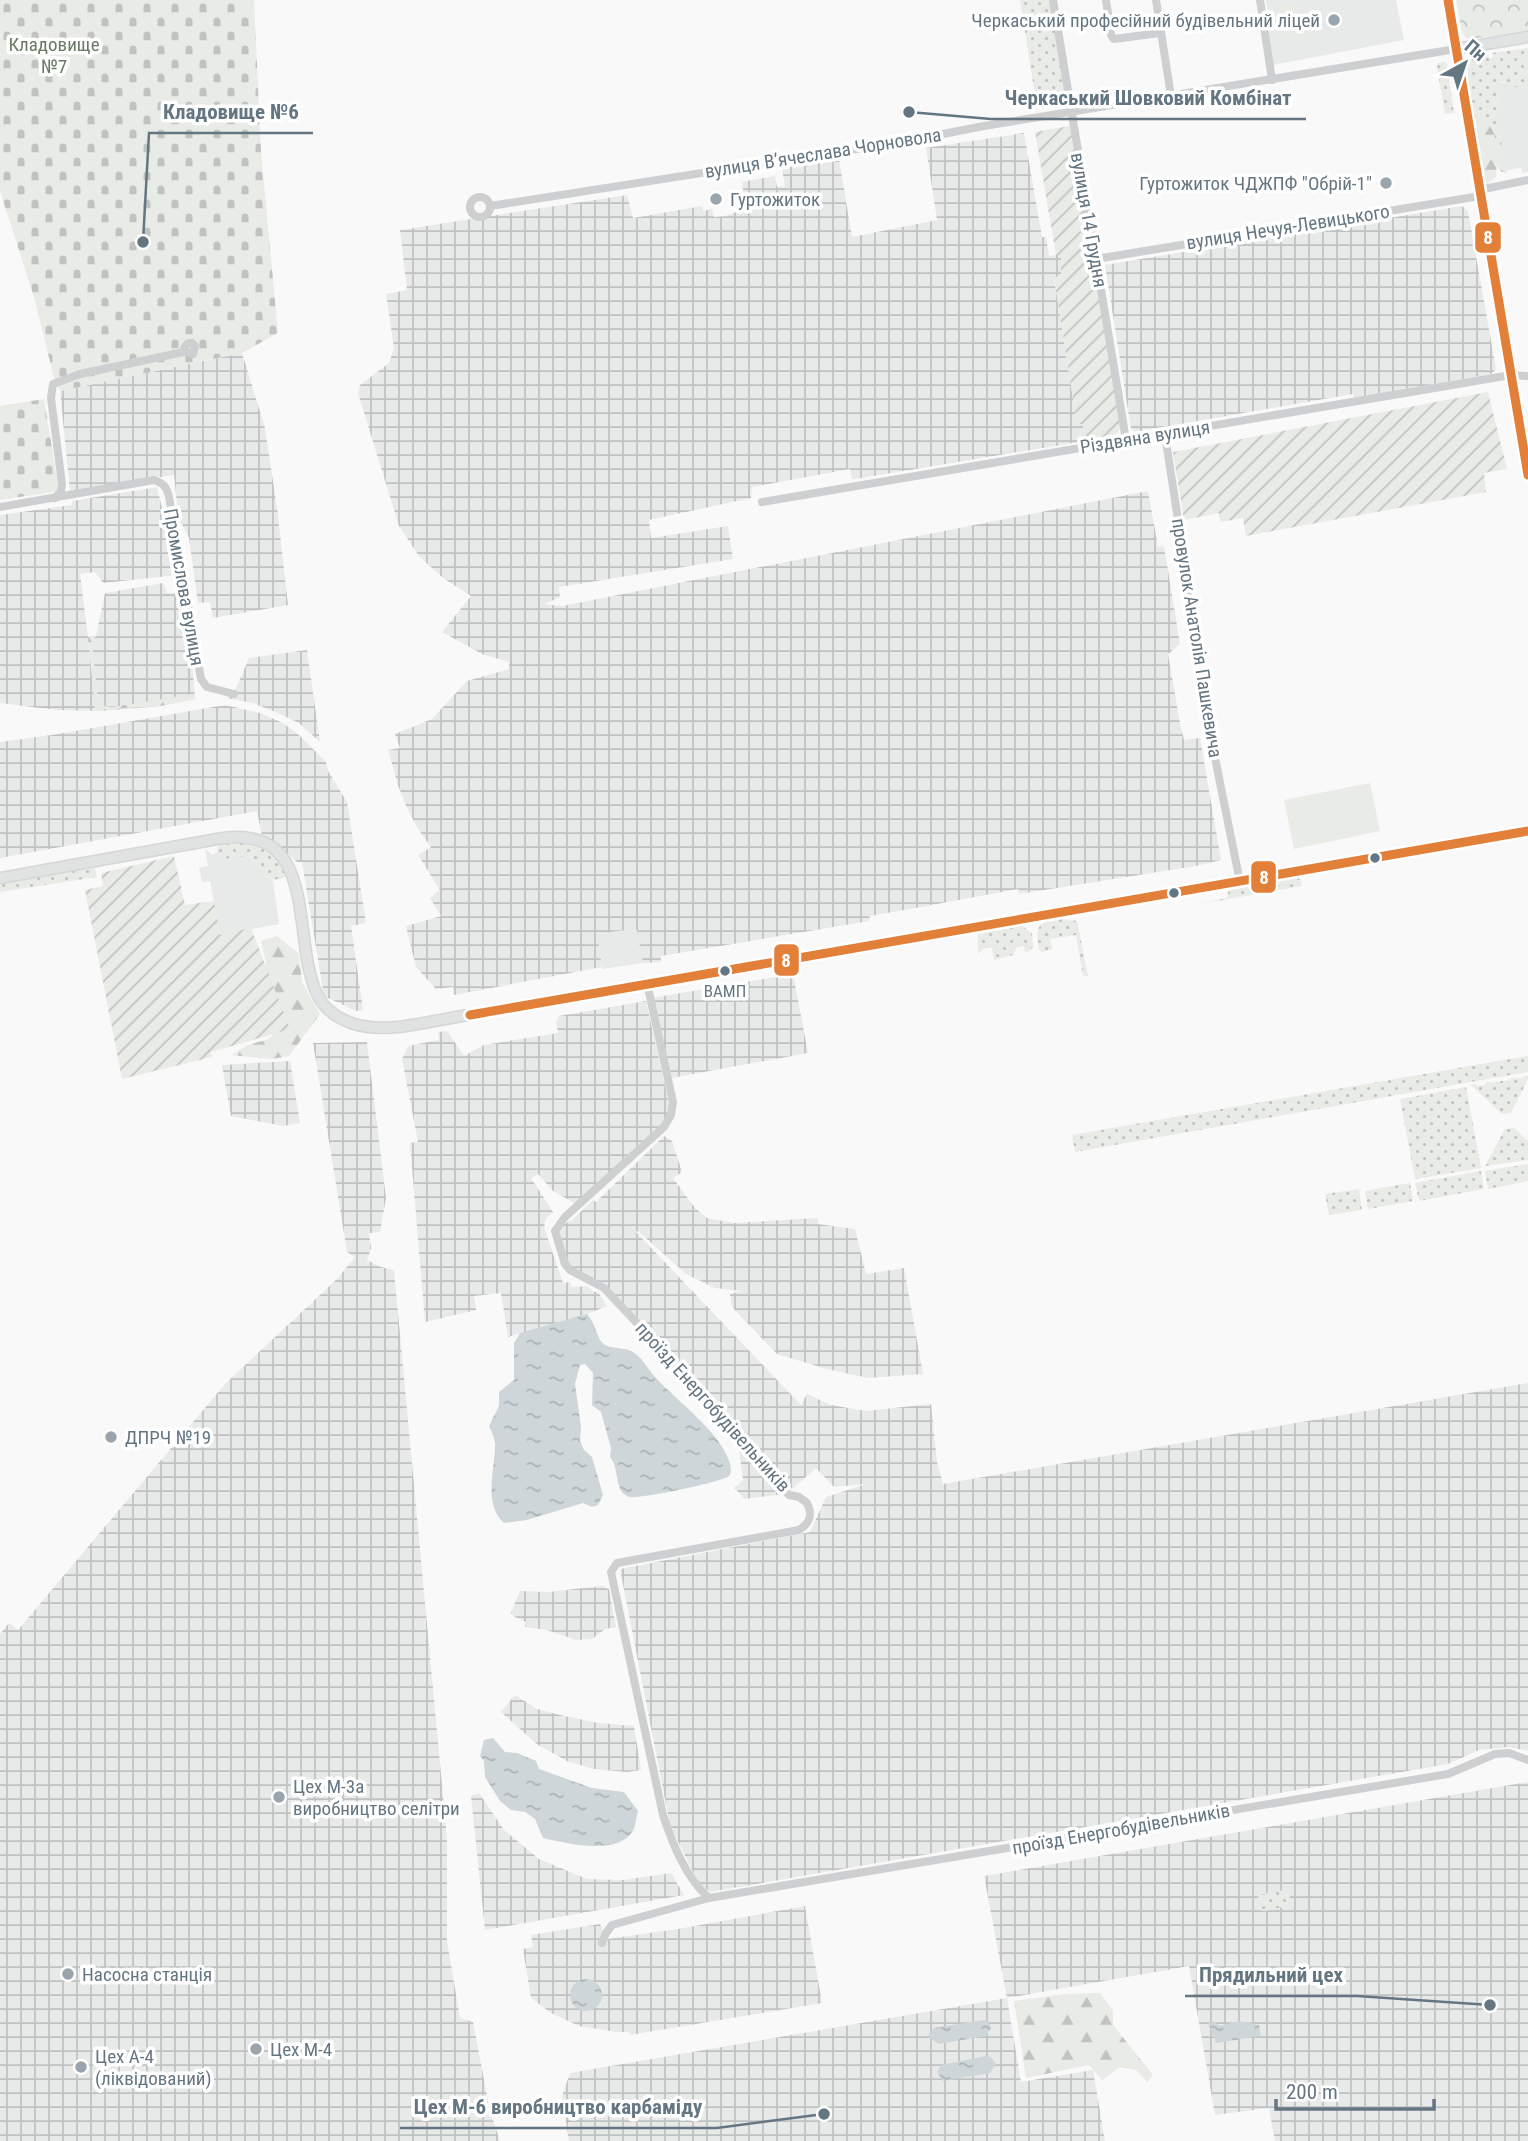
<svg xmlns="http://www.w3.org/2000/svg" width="1528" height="2141" font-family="'Roboto Condensed',sans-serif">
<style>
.built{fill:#e8e9e9}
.industrial{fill:url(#industrial-grid)}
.grass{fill:url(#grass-dots)}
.forest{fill:url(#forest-firs)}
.cemetery{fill:url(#cemetery-stones)}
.park{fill:url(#park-crowns)}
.garden{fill:url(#garden-furrows)}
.pitch{fill:#e8ebe6}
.water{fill:url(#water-ripples)}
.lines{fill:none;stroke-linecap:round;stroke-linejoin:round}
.major-casing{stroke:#d5d6d7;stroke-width:13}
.minor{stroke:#cecfd0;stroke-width:8}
.major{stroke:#e1e2e2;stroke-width:10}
.bus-1-casing{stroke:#fff;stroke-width:14}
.bus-1{stroke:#e27f38;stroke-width:9}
.poi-dot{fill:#99a4ac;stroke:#fff;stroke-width:2.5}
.bus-dot{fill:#657683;stroke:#fff;stroke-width:2.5}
.labels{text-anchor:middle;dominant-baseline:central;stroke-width:7;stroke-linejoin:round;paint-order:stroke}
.bus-label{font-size:17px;fill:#657683;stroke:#fff}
.poi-label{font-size:19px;fill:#657683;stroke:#fff;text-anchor:start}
.park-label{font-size:19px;fill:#687a64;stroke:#fff}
.street-label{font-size:19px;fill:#657683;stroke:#fff}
.leader{fill:none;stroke:#657683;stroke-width:2.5}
.callout-dot{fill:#657683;stroke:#fff;stroke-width:2.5}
.callout-label{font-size:21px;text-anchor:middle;font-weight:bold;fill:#657683;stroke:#fff;stroke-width:7;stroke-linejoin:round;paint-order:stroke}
.line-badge{stroke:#fff;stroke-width:2.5}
.badge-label{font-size:19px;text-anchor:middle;font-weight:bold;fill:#fff}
</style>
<defs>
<pattern id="industrial-grid" width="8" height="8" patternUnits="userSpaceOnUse" patternTransform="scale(1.75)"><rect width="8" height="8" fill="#e8e9e9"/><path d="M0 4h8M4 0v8" fill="none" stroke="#c0c1c2"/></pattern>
<pattern id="grass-dots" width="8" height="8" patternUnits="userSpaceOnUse" patternTransform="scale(1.75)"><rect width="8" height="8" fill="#e8ebe6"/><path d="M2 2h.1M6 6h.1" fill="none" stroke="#c0c3c0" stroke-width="1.8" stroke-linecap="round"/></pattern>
<pattern id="forest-firs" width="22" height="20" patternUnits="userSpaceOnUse" patternTransform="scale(1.75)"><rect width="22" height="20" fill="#e8ebe6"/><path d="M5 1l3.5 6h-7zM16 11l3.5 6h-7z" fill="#c0c3c0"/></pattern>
<pattern id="cemetery-stones" width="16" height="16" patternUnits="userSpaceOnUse" patternTransform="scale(1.75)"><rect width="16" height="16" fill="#e8ebe6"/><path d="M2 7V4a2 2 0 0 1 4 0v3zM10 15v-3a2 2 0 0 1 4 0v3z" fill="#c0c3c0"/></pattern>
<pattern id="park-crowns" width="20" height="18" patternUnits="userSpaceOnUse" patternTransform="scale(1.75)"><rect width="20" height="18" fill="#e8ebe6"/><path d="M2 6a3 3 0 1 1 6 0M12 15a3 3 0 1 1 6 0" fill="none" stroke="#c0c3c0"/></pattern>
<pattern id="garden-furrows" width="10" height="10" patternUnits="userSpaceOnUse" patternTransform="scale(1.75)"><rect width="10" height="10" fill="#e8ebe6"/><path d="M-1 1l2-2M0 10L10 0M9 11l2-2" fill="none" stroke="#c0c3c0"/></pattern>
<pattern id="water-ripples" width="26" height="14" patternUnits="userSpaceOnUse" patternTransform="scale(1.75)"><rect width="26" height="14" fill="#ced6d9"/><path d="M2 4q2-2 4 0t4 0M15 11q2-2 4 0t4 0" fill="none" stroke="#abb2b5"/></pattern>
</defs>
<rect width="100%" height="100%" fill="#f9f9f9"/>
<!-- built -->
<g class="built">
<path d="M 1266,0 L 1396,0 L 1404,40 L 1273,65 Z"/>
<path d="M 1498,83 L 1528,83 L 1528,172 L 1522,173 L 1521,168 L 1500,171 L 1493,108 L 1500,107 Z"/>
<path d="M 241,841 L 273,881 L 279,924 L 220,935 L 210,881 L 202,882 L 199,868 L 208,866 L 205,848 L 212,855 Z"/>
<path d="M 633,929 L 638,930 L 643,963 L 602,969 L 597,934 Z"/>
</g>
<!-- industrial -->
<g class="industrial">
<path d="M 1024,133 L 1042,237 L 1046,237 L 1049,256 L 1061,254 L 1061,276 L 1054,278 L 1077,424 L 1083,424 L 1085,441 L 855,479 L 852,479 L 850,469 L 752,487 L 751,498 L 649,520 L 651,538 L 728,526 L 733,559 L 559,587 L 560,597 L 545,604 L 562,606 L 1148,491 L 1158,547 L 1164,546 L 1180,644 L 1168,654 L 1180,723 L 1184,740 L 1200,738 L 1221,860 L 1196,866 L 1019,894 L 1018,889 L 921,907 L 870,916 L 869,921 L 661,956 L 661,962 L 643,963 L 637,930 L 633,929 L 597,934 L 602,967 L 454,995 L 453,987 L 436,989 L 416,967 L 406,926 L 441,916 L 430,898 L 440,890 L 418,855 L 431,847 L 418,829 L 407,808 L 398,785 L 388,750 L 400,748 L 395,734 L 432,719 L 467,681 L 509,669 L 509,662 L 482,654 L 442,632 L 471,596 L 443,578 L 419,556 L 399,526 L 358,393 L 360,385 L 389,363 L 394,348 L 386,294 L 407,290 L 400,230 L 627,195 L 633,218 L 702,206 L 703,211 L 712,209 L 714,217 L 725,216 L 745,209 L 742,182 L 775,176 L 777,187 L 785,186 L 782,168 L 839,159 L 852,237 L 937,220 L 926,148 Z"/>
<path d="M 1462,206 L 1468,211 L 1496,369 L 1491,374 L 1354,398 L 1353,394 L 1135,432 L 1131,429 L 1105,265 Z"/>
<path d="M 242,353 L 265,428 L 277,508 L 288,605 L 213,618 L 210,602 L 198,603 L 189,538 L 182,524 L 179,524 L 174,475 L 70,491 L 60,391 Z"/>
<path d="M 157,487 L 178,575 L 103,583 L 95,572 L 80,574 L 88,637 L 96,636 L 105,593 L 163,583 L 167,593 L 178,593 L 185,632 L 190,636 L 195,699 L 161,706 L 101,711 L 56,710 L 0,703 L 0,515 L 72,505 L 72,501 Z"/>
<path d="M 307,650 L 320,742 L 299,723 L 273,711 L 253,703 L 226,698 L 236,688 L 249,658 Z"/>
<path d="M 225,705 L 260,713 L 283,723 L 300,736 L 326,762 L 328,771 L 347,802 L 366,923 L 351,926 L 363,1010 L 356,1011 L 324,996 L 302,862 L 297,862 L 280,847 L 262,836 L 257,811 L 0,858 L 0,742 L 52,735 Z"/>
<path d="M 793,974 L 808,1053 L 666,1079 L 651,998 Z"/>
<path d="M 646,1001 L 670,1108 L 661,1126 L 576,1204 L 553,1191 L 538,1174 L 531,1178 L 553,1212 L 546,1218 L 544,1227 L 563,1283 L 570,1282 L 572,1287 L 587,1286 L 594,1292 L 598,1292 L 607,1306 L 587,1314 L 508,1337 L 501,1293 L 474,1296 L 476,1310 L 425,1322 L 410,1143 L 418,1142 L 402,1059 L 408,1046 L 439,1040 L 438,1032 L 447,1031 L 464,1056 L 484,1045 L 558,1033 L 556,1022 L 559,1016 Z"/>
<path d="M 367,1042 L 386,1198 L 380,1232 L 369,1233 L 371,1248 L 367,1260 L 381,1267 L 394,1270 L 447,1839 L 447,1941 L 460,2018 L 473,2022 L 490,2111 L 500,2141 L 0,2141 L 0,1634 L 9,1623 L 18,1630 L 226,1383 L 337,1279 L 355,1257 L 347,1252 L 313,1043 Z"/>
<path d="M 290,1061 L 300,1123 L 283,1126 L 231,1116 L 222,1065 Z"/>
<path d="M 664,1136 L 672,1141 L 682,1172 L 673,1178 L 695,1208 L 707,1218 L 733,1223 L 818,1218 L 818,1224 L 855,1229 L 866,1274 L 904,1268 L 923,1374 L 868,1378 L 827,1369 L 777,1354 L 732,1307 L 730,1294 L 741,1291 L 715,1288 L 686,1274 L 638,1231 L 636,1232 L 801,1405 L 807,1394 L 831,1405 L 866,1411 L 931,1404 L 937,1462 L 943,1484 L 1528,1383 L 1528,1751 L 1508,1747 L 1479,1750 L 1448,1764 L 710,1892 L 699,1884 L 670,1825 L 620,1569 L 810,1532 L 826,1497 L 866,1484 L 834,1487 L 816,1468 L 792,1489 L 665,1347 L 616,1300 L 571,1268 L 566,1260 L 558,1234 L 561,1226 L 572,1220 L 593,1200 L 596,1202 Z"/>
<path d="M 744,1450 L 784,1494 L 744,1499 L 735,1488 L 743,1480 L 739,1451 Z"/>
<path d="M 602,1586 L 609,1589 L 616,1627 L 605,1629 L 592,1639 L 576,1640 L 547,1630 L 525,1627 L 526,1622 L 515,1617 L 511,1613 L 520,1591 L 548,1592 Z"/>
<path d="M 515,1695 L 537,1709 L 560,1715 L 598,1723 L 634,1726 L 641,1770 L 627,1772 L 594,1769 L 567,1761 L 538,1745 L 501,1712 Z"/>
<path d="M 1528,1782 L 1528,2141 L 1275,2141 L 1269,2108 L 1215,2115 L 1189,1966 L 1007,1998 L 1021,2082 L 1093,2070 L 1105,2141 L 569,2141 L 562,2096 L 570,2073 L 1007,1998 L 984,1876 Z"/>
<path d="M 479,1793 L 504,1830 L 539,1859 L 587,1879 L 623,1880 L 671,1873 L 684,1895 L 485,1930 L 471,1796 Z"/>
<path d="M 805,1906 L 822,2003 L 630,2035 L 629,2032 L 616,2032 L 579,2026 L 551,2013 L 531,1998 L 523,1949 L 533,1947 L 531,1935 L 600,1924 L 607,1939 L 678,1929 Z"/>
</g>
<!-- grass -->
<g class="grass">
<path d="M 1020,0 L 1051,0 L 1066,102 L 1037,107 Z"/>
<path d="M 1528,48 L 1528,89 L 1504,85 L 1505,81 L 1498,84 L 1500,107 L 1497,108 L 1502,148 L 1498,150 L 1500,170 L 1505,170 L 1506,166 L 1507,170 L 1506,173 C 1501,172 1500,170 1497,166 L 1491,182 L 1487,184 L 1474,127 L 1473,110 L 1466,62 L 1476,56 L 1488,54 L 1489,58 L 1493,58 L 1492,53 Z"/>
<path d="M 1445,62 L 1447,64 L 1454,113 L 1445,114 L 1437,67 L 1438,63 Z"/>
<path d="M 251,841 L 277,857 L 287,874 L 285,877 C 265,886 259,869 246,856 L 222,859 L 218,856 L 217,848 L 222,843 Z"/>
<path d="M 94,864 L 97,877 L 0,892 L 0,882 Z"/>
<path d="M 1297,878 L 1300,879 L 1302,886 L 1194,905 L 1227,898 L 1228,892 L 1233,889 Z"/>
<path d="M 1060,919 L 1077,921 L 1088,976 L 1083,976 L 1076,935 L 1050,939 L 1052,949 L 1042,952 L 1039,950 C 1036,927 1035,923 1060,919 Z"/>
<path d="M 1022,926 L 1032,933 L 1033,947 L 1028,952 L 1025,952 L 1024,946 L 1017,947 L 1013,955 L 994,960 L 992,947 L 983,949 L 978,954 L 978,934 Z"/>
<path d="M 1528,1056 L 1528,1072 L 1075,1152 L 1072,1135 Z"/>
<path d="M 1523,1076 L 1528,1076 L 1528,1079 L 1511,1113 L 1502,1114 L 1471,1085 L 1476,1084 L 1477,1086 L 1485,1085 L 1485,1083 L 1510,1080 L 1511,1078 L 1524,1078 Z"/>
<path d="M 1466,1087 L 1481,1168 L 1415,1179 L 1400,1099 Z"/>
<path d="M 1514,1128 L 1528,1141 L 1528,1160 L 1485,1166 L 1505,1129 Z"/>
<path d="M 1528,1164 L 1528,1181 L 1488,1189 L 1485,1171 Z"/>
<path d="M 1481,1171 L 1484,1189 L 1419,1201 L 1415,1183 Z"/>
<path d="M 1410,1183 L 1413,1201 L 1368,1209 L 1365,1191 Z"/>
<path d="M 1359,1189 L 1362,1210 L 1329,1215 L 1325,1194 Z"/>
<path d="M 1285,1890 L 1290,1895 L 1288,1906 L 1264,1911 L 1260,1910 L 1258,1895 Z"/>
</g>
<!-- forest -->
<g class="forest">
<path d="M 1483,119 C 1501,133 1497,156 1496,177 L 1487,184 L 1483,181 L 1474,127 L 1478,120 Z"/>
<path d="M 96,636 L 92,641 L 98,701 L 103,706 L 113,707 L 195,694 L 195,699 L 161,706 L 95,710 L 88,637 Z"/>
<path d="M 277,936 L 299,954 L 302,982 L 320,1014 L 289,1056 L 272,1059 L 231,1055 L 248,1045 L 269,1039 L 279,1027 L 266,999 L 266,962 L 261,941 Z"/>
<path d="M 1100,1993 L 1113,2010 L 1113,2025 L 1153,2075 L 1147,2082 L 1136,2070 L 1120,2067 L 1102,2080 L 1089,2065 L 1026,2078 L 1014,2001 L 1065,1994 Z"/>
</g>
<!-- cemetery -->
<g class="cemetery">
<path d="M 0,0 L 254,0 L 261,152 L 278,333 L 242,353 L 60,391 L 55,382 L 34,297 L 0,191 Z"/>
<path d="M 44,399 L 59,491 L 0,500 L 0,406 Z"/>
</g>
<!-- park -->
<path class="park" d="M 1456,0 L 1528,0 L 1528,32 L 1467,39 L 1462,33 Z"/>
<!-- garden -->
<g class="garden">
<path d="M 1070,126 L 1121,427 L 1116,434 L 1085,441 L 1083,424 L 1077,424 L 1054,277 L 1061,276 L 1061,255 L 1056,255 L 1035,132 Z"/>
<path d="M 1488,392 L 1507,469 L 1484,473 L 1486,492 L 1246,536 L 1243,518 L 1220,522 L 1219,513 L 1184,520 L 1173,452 Z"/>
<path d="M 174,856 L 185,905 L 214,901 L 220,935 L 251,928 L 290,1029 L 211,1052 L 212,1057 L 122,1079 L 85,890 L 103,886 L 101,873 Z"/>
</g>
<!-- pitch -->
<g class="pitch">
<path d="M 1299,2 L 1303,40 L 1284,42 L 1280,5 Z"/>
<path d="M 1370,783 L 1380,831 L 1294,849 L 1284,800 Z"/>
</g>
<!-- water -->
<g class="water">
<path d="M 587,1314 C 597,1325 596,1339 605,1345 C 612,1349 623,1347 631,1351 C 643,1357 647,1369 656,1378 C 676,1400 720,1432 729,1461 C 731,1466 732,1472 729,1476 C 723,1482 639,1499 630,1497 C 613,1493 620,1467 610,1457 L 611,1448 L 601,1412 L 592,1405 L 593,1373 L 585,1364 L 580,1365 L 575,1384 L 581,1427 L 580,1441 L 584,1450 L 592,1457 L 603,1495 L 598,1505 L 592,1507 L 583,1503 L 527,1520 L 504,1523 C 482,1503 496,1468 495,1442 C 494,1436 491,1431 489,1426 L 499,1406 L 499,1392 L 514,1380 L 514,1343 L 520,1333 Z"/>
<path d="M 493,1738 L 505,1752 L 517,1753 L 536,1761 L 539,1769 L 592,1788 L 624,1792 L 638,1811 C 636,1817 636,1827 632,1832 C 617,1856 565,1843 543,1838 L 535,1819 L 525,1812 L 511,1810 L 500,1801 L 485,1777 L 484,1761 L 480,1756 L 484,1740 Z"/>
<circle cx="586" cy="1995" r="16"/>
<path d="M 984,2020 L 989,2022 L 991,2028 L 986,2036 L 939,2044 L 930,2038 L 929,2034 L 934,2028 Z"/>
<path d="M 1239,2021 L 1259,2025 L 1261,2036 L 1216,2043 L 1208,2023 L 1215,2022 L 1220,2026 Z"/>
<path d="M 986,2056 L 991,2057 L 996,2064 L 990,2073 L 943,2081 L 937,2072 L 941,2065 Z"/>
</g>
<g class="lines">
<!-- major casing -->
<g class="major-casing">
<g id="major">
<path d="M 1448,0 L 1528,475"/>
<path d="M 1456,49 L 1528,37"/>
<path d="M 0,878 L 223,838 C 327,825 286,954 323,1004 C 331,1014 342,1020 354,1024 C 390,1035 434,1019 470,1015 L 1528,831"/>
</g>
</g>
<!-- minor -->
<g class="minor">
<path d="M 1053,0 L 1126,440"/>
<path d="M 1106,0 L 1111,35 L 1114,39 L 1160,33"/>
<path d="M 1156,0 L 1171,96"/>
<path d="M 1260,0 L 1272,80"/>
<path d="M 1479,190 L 1528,180"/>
<circle cx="480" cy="207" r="10"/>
<path d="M 490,206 L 907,141 L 984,126 L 1456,49"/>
<path d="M 1096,259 L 1480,196"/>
<path d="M 1165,435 L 1185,565 L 1191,625 L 1209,728 L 1240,882"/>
<path d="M 55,498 L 61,491 L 62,484 L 51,398 L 53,384 L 80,374 L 184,352 L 193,354 L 195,346 L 192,343 L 188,343 L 184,348 L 184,352"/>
<path d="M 762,502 L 1511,375 L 1528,376"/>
<path d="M 0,507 L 154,480 C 164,483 167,488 169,497 L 201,679 L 207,687 L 234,694"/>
<path d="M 647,983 L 673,1102 L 671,1115 L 664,1127 L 565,1217 L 555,1231 L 565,1264 L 570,1270 L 604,1288 L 650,1337 L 789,1495 L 799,1497 L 807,1503 C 813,1515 810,1523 799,1530 L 617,1563 L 611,1572 L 663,1815 C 673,1845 686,1878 709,1898"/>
<path d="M 602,1943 L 606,1933 L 612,1925 L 709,1898 L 1448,1774 L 1495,1754 L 1509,1753 L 1528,1760"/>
</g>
<!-- major -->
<use href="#major" class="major"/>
<!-- bus-1 casing -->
<g class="bus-1-casing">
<g id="bus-1">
<path d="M 1448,0 L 1528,475"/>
<path d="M 470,1015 L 1528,831"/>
</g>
</g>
<!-- bus-1 -->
<use href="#bus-1" class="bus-1"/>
</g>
<!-- markers -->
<g class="poi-dot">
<circle cx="1334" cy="20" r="7"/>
<circle cx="1386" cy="183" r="7"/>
<circle cx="716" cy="199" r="7"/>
<circle cx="111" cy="1437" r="7"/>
<circle cx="279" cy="1797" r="7"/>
<circle cx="68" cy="1974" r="7"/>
<circle cx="256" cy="2049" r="7"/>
<circle cx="81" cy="2067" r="7"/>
</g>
<g class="bus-dot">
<circle cx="1375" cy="858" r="6"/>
<circle cx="1174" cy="893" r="6"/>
<circle cx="725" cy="971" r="6"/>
</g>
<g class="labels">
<!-- bus labels -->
<g class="bus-label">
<text x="725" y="991">ВАМП</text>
</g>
<!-- poi labels -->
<g class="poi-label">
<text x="1320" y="20" text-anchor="end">Черкаський професійний будівельний ліцей</text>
<text x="1372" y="183" text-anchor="end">Гуртожиток ЧДЖПФ "Обрій-1"</text>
<text x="730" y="199">Гуртожиток</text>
<text x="125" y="1437">ДПРЧ №19</text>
<text x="293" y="1786">Цех М-3а<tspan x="293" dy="22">виробництво селітри</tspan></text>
<text x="82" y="1974">Насосна станція</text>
<text x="270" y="2049">Цех М-4</text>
<text x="95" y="2056">Цех А-4<tspan x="95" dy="22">(ліквідований)</tspan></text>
</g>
<!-- park labels -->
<g class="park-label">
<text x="54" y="44">Кладовище<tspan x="54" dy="22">№7</tspan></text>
</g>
<!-- street labels -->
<g class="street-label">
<text transform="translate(823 153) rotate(-9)">вулиця Вʼячеслава Чорновола</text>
<text transform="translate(1089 220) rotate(80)">вулиця 14 Грудня</text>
<text transform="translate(1288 227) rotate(-9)">вулиця Нечуя-Левицького</text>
<text transform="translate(1145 437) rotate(-9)">Різдвяна вулиця</text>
<text transform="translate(184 587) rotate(80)">Промислова вулиця</text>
<text transform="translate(1197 638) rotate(81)">провулок Анатолія Пашкевича</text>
<text transform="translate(713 1407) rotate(48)">проїзд Енергобудівельників</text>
<text transform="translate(1121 1829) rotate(-10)">проїзд Енергобудівельників</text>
</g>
</g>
<!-- callouts -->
<path class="leader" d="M909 112L991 119H1306M143 242L149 133H313M1490 2005L1357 1996H1185M824 2114L717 2128H400"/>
<g class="callout-dot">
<circle cx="909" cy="112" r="7"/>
<circle cx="143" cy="242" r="7"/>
<circle cx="1490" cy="2005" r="7"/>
<circle cx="824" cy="2114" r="7"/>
</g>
<g class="callout-label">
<text x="1148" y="105">Черкаський Шовковий Комбінат</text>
<text x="231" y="119">Кладовище №6</text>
<text x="1271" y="1982">Прядильний цех</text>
<text x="558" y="2114">Цех М-6 виробництво карбаміду</text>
</g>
<g class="line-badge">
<rect x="1474" y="221" width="28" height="33" rx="7" fill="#e27f38"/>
<rect x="1250" y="860" width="27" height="34" rx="7" fill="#e27f38"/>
<rect x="773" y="943" width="27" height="34" rx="7" fill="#e27f38"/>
</g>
<g class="badge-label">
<text x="1488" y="244">8</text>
<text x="1264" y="884">8</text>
<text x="786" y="967">8</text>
</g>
<!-- north arrow -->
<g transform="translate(1465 63) rotate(40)" stroke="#ffffff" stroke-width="5" paint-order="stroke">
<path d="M0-5L12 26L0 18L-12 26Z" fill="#657683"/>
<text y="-10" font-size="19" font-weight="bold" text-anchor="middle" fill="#657683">Пн</text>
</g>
<!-- scale -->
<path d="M1276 2099v10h158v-10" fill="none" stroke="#657683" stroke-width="3.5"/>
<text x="1286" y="2099" font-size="21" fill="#657683" stroke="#ffffff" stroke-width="5" paint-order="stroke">200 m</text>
</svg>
